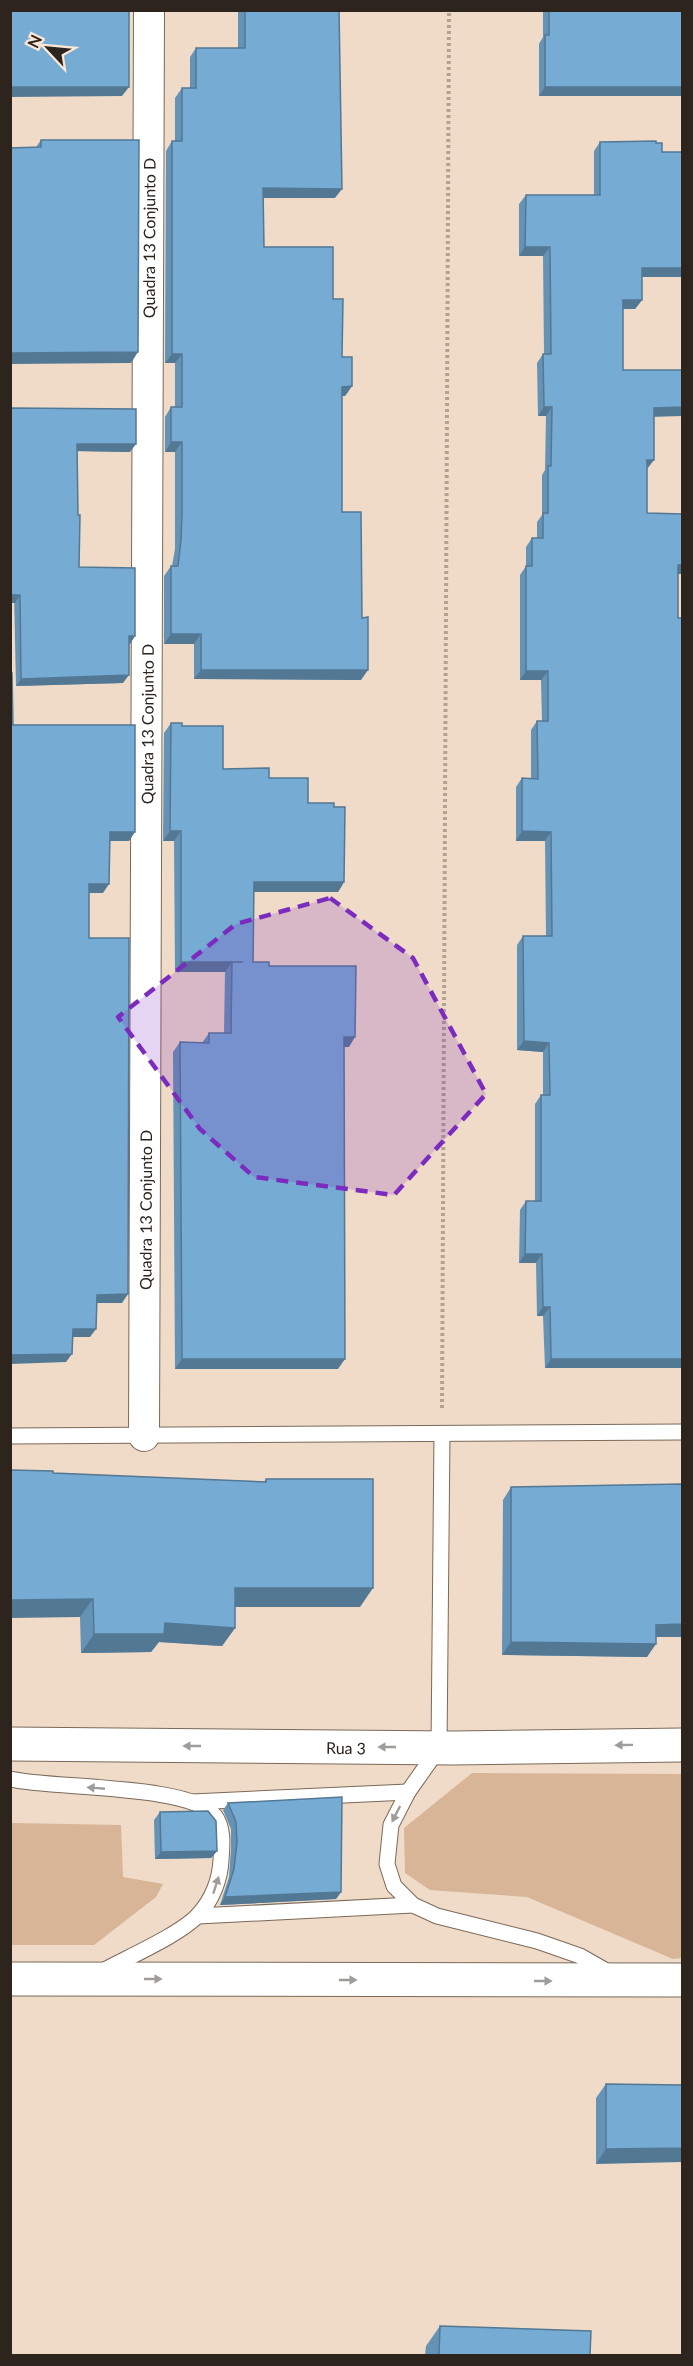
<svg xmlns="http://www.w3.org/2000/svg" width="693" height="2366" font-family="Lato,sans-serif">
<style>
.green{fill:#d7b596}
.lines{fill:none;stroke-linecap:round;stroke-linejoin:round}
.lane-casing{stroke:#7b6959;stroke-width:17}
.street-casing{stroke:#7b6959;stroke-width:32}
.secondary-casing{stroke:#7b6959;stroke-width:35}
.path{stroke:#b2a292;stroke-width:4;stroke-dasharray:3 3;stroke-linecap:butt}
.lane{stroke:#fff;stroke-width:15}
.street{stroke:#fff;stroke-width:30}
.secondary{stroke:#fff;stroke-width:33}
.wall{fill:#6593b6}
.shaded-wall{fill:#537894}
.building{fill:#76abd4;stroke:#537894;stroke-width:1.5}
.oneway{fill:#a09c99}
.marked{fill:#7b2cbf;fill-opacity:0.2;stroke:#7b2cbf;stroke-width:4.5;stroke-dasharray:12 8;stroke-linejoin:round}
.labels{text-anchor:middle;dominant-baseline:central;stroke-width:5;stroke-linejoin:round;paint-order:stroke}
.street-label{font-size:16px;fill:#2c241d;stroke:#fce8d5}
</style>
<rect width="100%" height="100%" fill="#efdbc8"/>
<!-- green -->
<g class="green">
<path d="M 472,1773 L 682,1774 L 682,1958 L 673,1959 L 527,1897 L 430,1890 L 405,1873 L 404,1828 Z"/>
<path d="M 11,1823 L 121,1825 L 123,1877 L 163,1884 L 156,1897 L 94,1945 L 11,1945 Z"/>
</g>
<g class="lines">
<!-- lane casing -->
<g class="lane-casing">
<g id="lane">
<path d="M 442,1434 L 439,1748 L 408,1792 L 391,1825 L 387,1864 L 394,1886 L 413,1905 L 437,1916 L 537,1941 L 580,1956 L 608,1972"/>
<path d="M 10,1436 L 682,1432"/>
<path d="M 10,1779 C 52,1789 191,1784 215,1816 C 224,1828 222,1846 221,1860 C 220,1880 212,1900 199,1914 C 182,1934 126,1958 101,1972"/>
<path d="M 192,1802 L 408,1792"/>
<path d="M 198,1916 L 413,1905"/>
</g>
</g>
<!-- street casing -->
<g class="street-casing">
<g id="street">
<path id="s1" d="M 144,1436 L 149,10"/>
</g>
</g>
<!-- secondary casing -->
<g class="secondary-casing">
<g id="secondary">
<path id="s2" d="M 10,1744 L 453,1748 L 682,1745"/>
<path d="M 10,1979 L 682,1980"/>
</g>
</g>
<!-- path -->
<path class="path" d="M 442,1408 L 449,10"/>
<!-- lane -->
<use href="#lane" class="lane"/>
<!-- street -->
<use href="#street" class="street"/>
<!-- secondary -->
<use href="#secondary" class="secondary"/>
</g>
<!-- wall -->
<g class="wall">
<path d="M 238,10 L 339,10 L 335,198 L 263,198 L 264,247 L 333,299 L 342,357 L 352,386 L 345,396 L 342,396 L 342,512 L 361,680 L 194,679 L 194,644 L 164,644 L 164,576 L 171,566 L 172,566 L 175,549 L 175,452 L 165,452 L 165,417 L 171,407 L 175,407 L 175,363 L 165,363 L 166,151 L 172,141 L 175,141 L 175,98 L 182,88 L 190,88 L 190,57 L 196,48 L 238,48 Z"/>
<path d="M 543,10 L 682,10 L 682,96 L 539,96 L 539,44 L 543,37 Z"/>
<path d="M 41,140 L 131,363 L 36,147 Z"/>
<path d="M 600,142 L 642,277 L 642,300 L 635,309 L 623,309 L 623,370 L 682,370 L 682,416 L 654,416 L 647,469 L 647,513 L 682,514 L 682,574 L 678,574 L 678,618 L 682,1368 L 545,1368 L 543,1316 L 537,1316 L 536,1263 L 519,1263 L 520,1210 L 526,1201 L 535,1201 L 535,1104 L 541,1095 L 543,1095 L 543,1052 L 517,1050 L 517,945 L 523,936 L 546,936 L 545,841 L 516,841 L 516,787 L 522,778 L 531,779 L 531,730 L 537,721 L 542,721 L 541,680 L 520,680 L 520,575 L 526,566 L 526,547 L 532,538 L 537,538 L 537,522 L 542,515 L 542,475 L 545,470 L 546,416 L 538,416 L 537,363 L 543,354 L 544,354 L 543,256 L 519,256 L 519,204 L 526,195 L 594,195 L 594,151 Z"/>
<path d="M 10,408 L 130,452 L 77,451 L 79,567 L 135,636 L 129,644 L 123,683 L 16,686 Z"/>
<path d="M 171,723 L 182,726 L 223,769 L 269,778 L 308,803 L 344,882 L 338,892 L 254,892 L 253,962 L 269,966 L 349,1047 L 344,1047 L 338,1369 L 175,1369 L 173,1052 L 180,1042 L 202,1043 L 209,1033 L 224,1033 L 225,972 L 175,972 L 174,841 L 163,841 L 164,733 Z"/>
<path d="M 53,1473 L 264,1482 L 266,1479 L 360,1607 L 235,1607 L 235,1628 L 222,1646 L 159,1642 L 151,1652 L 81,1653 L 80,1617 Z"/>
<path d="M 511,1487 L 682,1637 L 656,1637 L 647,1657 L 502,1655 L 503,1500 Z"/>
<path d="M 228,1803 L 341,1892 L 336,1899 L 220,1905 L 229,1877 L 231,1849 L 231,1829 L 223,1810 Z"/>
<path d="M 160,1812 L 217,1851 L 211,1858 L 155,1859 L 154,1820 Z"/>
<path d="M 606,2084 L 682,2085 L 596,2164 L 596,2098 Z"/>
<path d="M 440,2326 L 590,2355 L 425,2355 L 426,2346 Z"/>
</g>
<!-- shaded-wall -->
<g class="shaded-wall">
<path d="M 10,87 L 129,87 L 122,96 L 10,97 Z"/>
<path d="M 545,87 L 682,87 L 682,96 L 539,96 Z"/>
<path d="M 263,188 L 342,189 L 335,198 L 257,198 Z"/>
<path d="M 525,247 L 550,247 L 543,256 L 519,256 Z"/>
<path d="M 642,268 L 682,268 L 682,277 L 635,277 Z"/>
<path d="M 623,300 L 642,300 L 635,309 L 616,309 Z"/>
<path d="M 138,352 L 131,363 L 10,364 L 10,353 Z"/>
<path d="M 172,354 L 182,354 L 175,363 L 165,363 Z"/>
<path d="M 352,386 L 345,396 L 336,396 L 342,387 Z"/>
<path d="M 544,407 L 552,407 L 546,416 L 538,416 Z"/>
<path d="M 682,407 L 682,416 L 648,417 L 654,408 Z"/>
<path d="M 171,442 L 182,442 L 175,452 L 165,452 Z"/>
<path d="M 77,444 L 136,444 L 130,452 L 72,451 Z"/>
<path d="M 647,460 L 654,460 L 647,469 Z"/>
<path d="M 678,565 L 682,565 L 682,574 L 672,574 Z"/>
<path d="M 10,595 L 20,595 L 15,603 L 10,603 Z"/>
<path d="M 171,634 L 201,634 L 194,644 L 164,644 Z"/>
<path d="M 129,636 L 135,636 L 130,644 L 123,644 Z"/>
<path d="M 201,670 L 368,670 L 361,680 L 194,679 Z"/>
<path d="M 526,671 L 548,671 L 541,680 L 520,680 Z"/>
<path d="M 129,675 L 123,683 L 16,686 L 21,679 Z"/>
<path d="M 170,831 L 181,831 L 174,841 L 163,841 Z"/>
<path d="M 522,831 L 551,832 L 545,841 L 516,841 Z"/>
<path d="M 110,832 L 135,832 L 129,841 L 104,841 Z"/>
<path d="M 254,882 L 344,882 L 338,892 L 247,892 Z"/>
<path d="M 89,884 L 109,884 L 103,893 L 83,893 Z"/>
<path d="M 181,962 L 243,962 L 232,962 L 225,972 L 175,972 Z"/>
<path d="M 344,1037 L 355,1037 L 349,1047 L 337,1047 Z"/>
<path d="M 524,1041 L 549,1043 L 543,1052 L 517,1050 Z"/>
<path d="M 525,1254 L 542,1254 L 536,1263 L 519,1263 Z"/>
<path d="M 128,1294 L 122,1303 L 91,1303 L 97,1295 Z"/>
<path d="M 543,1307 L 550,1307 L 543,1316 L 537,1316 Z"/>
<path d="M 73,1329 L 96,1329 L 90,1337 L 67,1337 Z"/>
<path d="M 72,1354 L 66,1362 L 10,1364 L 10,1355 Z"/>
<path d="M 182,1359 L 345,1359 L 338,1369 L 175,1369 Z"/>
<path d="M 551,1359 L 682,1359 L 682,1368 L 545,1368 Z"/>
<path d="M 235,1588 L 373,1588 L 360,1607 L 222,1607 Z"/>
<path d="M 93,1599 L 80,1617 L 10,1618 L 10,1600 Z"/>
<path d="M 165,1623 L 235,1628 L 222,1646 L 159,1642 L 151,1652 L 81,1653 L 94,1634 Z"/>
<path d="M 682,1624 L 682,1637 L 648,1637 L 656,1625 Z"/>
<path d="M 511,1642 L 656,1644 L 647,1657 L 502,1655 Z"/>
<path d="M 217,1851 L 211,1858 L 155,1859 L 161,1852 Z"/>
<path d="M 341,1892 L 336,1899 L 220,1905 L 225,1897 Z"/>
<path d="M 682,2148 L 682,2162 L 596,2164 L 606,2149 Z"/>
</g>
<!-- building -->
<g class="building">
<rect x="10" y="10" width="119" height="77"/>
<path d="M 245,10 L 339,10 L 342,189 L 263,188 L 264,247 L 333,247 L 333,299 L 343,299 L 342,357 L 352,357 L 352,386 L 342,387 L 342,512 L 361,512 L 362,618 L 368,617 L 368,670 L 201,670 L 201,634 L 171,634 L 171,566 L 178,566 L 181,540 L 182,513 L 182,442 L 171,442 L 171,407 L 182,407 L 182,354 L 172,354 L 172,141 L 182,141 L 182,88 L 196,88 L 196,48 L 245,48 Z"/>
<path d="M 549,10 L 682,10 L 682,87 L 545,87 L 545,35 L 549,35 Z"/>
<path d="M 41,140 L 139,140 L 138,352 L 10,353 L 10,148 L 41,147 Z"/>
<path d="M 656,141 L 656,143 L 662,143 L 662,152 L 682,152 L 682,268 L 642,268 L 642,300 L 623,300 L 623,370 L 682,370 L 682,407 L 654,408 L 654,460 L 647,460 L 647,513 L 682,514 L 682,565 L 678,565 L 678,618 L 682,618 L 682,1359 L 551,1359 L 550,1307 L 543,1307 L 542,1254 L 525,1254 L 526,1201 L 541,1201 L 541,1095 L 550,1095 L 549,1043 L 524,1041 L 523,936 L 552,936 L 551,832 L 522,831 L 522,778 L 538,779 L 537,721 L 548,721 L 548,671 L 526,671 L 526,566 L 532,566 L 532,538 L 543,538 L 543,513 L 548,513 L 548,466 L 551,466 L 552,407 L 544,407 L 543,354 L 551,354 L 550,247 L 525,247 L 526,195 L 600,195 L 600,142 Z"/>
<path d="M 10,408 L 136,409 L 136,444 L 77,444 L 78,515 L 80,515 L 79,567 L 135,568 L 135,636 L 129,636 L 129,675 L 21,679 L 20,595 L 10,595 Z"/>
<path d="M 10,673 L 12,673 L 13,725 L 135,725 L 135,832 L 110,832 L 109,884 L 89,884 L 89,938 L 129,938 L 128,1294 L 97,1295 L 96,1329 L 73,1329 L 72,1354 L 10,1355 Z"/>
<path d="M 171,723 L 182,723 L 182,726 L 223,726 L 223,769 L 269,768 L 269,778 L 308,778 L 308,803 L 334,803 L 334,807 L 345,807 L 344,882 L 254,882 L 253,962 L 269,962 L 269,966 L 356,966 L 355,1037 L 344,1037 L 345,1359 L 182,1359 L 180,1042 L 209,1043 L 209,1033 L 231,1033 L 232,962 L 243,962 L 181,962 L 181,831 L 170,831 Z"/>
<path d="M 10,1470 L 53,1471 L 53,1473 L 266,1482 L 266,1479 L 373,1479 L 373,1588 L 235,1588 L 235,1628 L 165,1623 L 164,1634 L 94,1634 L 93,1599 L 10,1600 Z"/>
<path d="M 682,1484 L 682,1624 L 656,1625 L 656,1644 L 511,1642 L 511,1487 Z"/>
<path d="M 342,1797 L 341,1892 L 225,1897 L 234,1869 L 237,1842 L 236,1822 L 228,1803 Z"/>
<path d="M 208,1811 L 216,1821 L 217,1851 L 161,1852 L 160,1812 Z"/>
<path d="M 606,2084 L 682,2085 L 682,2148 L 606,2149 Z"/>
<path d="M 440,2326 L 591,2331 L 590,2355 L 439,2355 Z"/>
</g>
<!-- one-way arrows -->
<defs><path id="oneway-solid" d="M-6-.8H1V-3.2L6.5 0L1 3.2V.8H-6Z" transform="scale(1.5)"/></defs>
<g class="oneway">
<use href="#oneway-solid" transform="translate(624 1745) rotate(179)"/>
<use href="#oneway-solid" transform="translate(192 1746) rotate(-180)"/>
<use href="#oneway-solid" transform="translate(387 1747) rotate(-180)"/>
<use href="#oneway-solid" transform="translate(96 1788) rotate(-175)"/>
<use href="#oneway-solid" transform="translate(396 1814) rotate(117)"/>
<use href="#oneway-solid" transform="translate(216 1885) rotate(-72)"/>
<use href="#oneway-solid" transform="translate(153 1979)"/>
<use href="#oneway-solid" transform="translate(348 1980)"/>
<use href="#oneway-solid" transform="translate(543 1981)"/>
</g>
<!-- marked area -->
<path class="marked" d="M 330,898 L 413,958 L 486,1094 L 394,1195 L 254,1177 L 200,1129 L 118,1017 L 236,924 Z"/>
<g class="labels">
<!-- street labels -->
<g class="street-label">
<text stroke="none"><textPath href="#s1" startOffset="1198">Quadra 13 Conjunto D</textPath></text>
<text stroke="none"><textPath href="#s1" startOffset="712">Quadra 13 Conjunto D</textPath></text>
<text stroke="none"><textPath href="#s1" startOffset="226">Quadra 13 Conjunto D</textPath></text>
<text stroke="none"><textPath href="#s2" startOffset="336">Rua 3</textPath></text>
</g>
</g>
<!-- border -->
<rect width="693" height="2366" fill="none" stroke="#2c241d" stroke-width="24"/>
<!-- north arrow -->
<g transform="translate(48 48) rotate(296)" stroke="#fce8d5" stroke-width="4.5" paint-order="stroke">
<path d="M0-4.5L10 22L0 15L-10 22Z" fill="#2c241d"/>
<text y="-9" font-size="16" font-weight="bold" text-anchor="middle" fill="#2c241d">N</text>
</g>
</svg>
